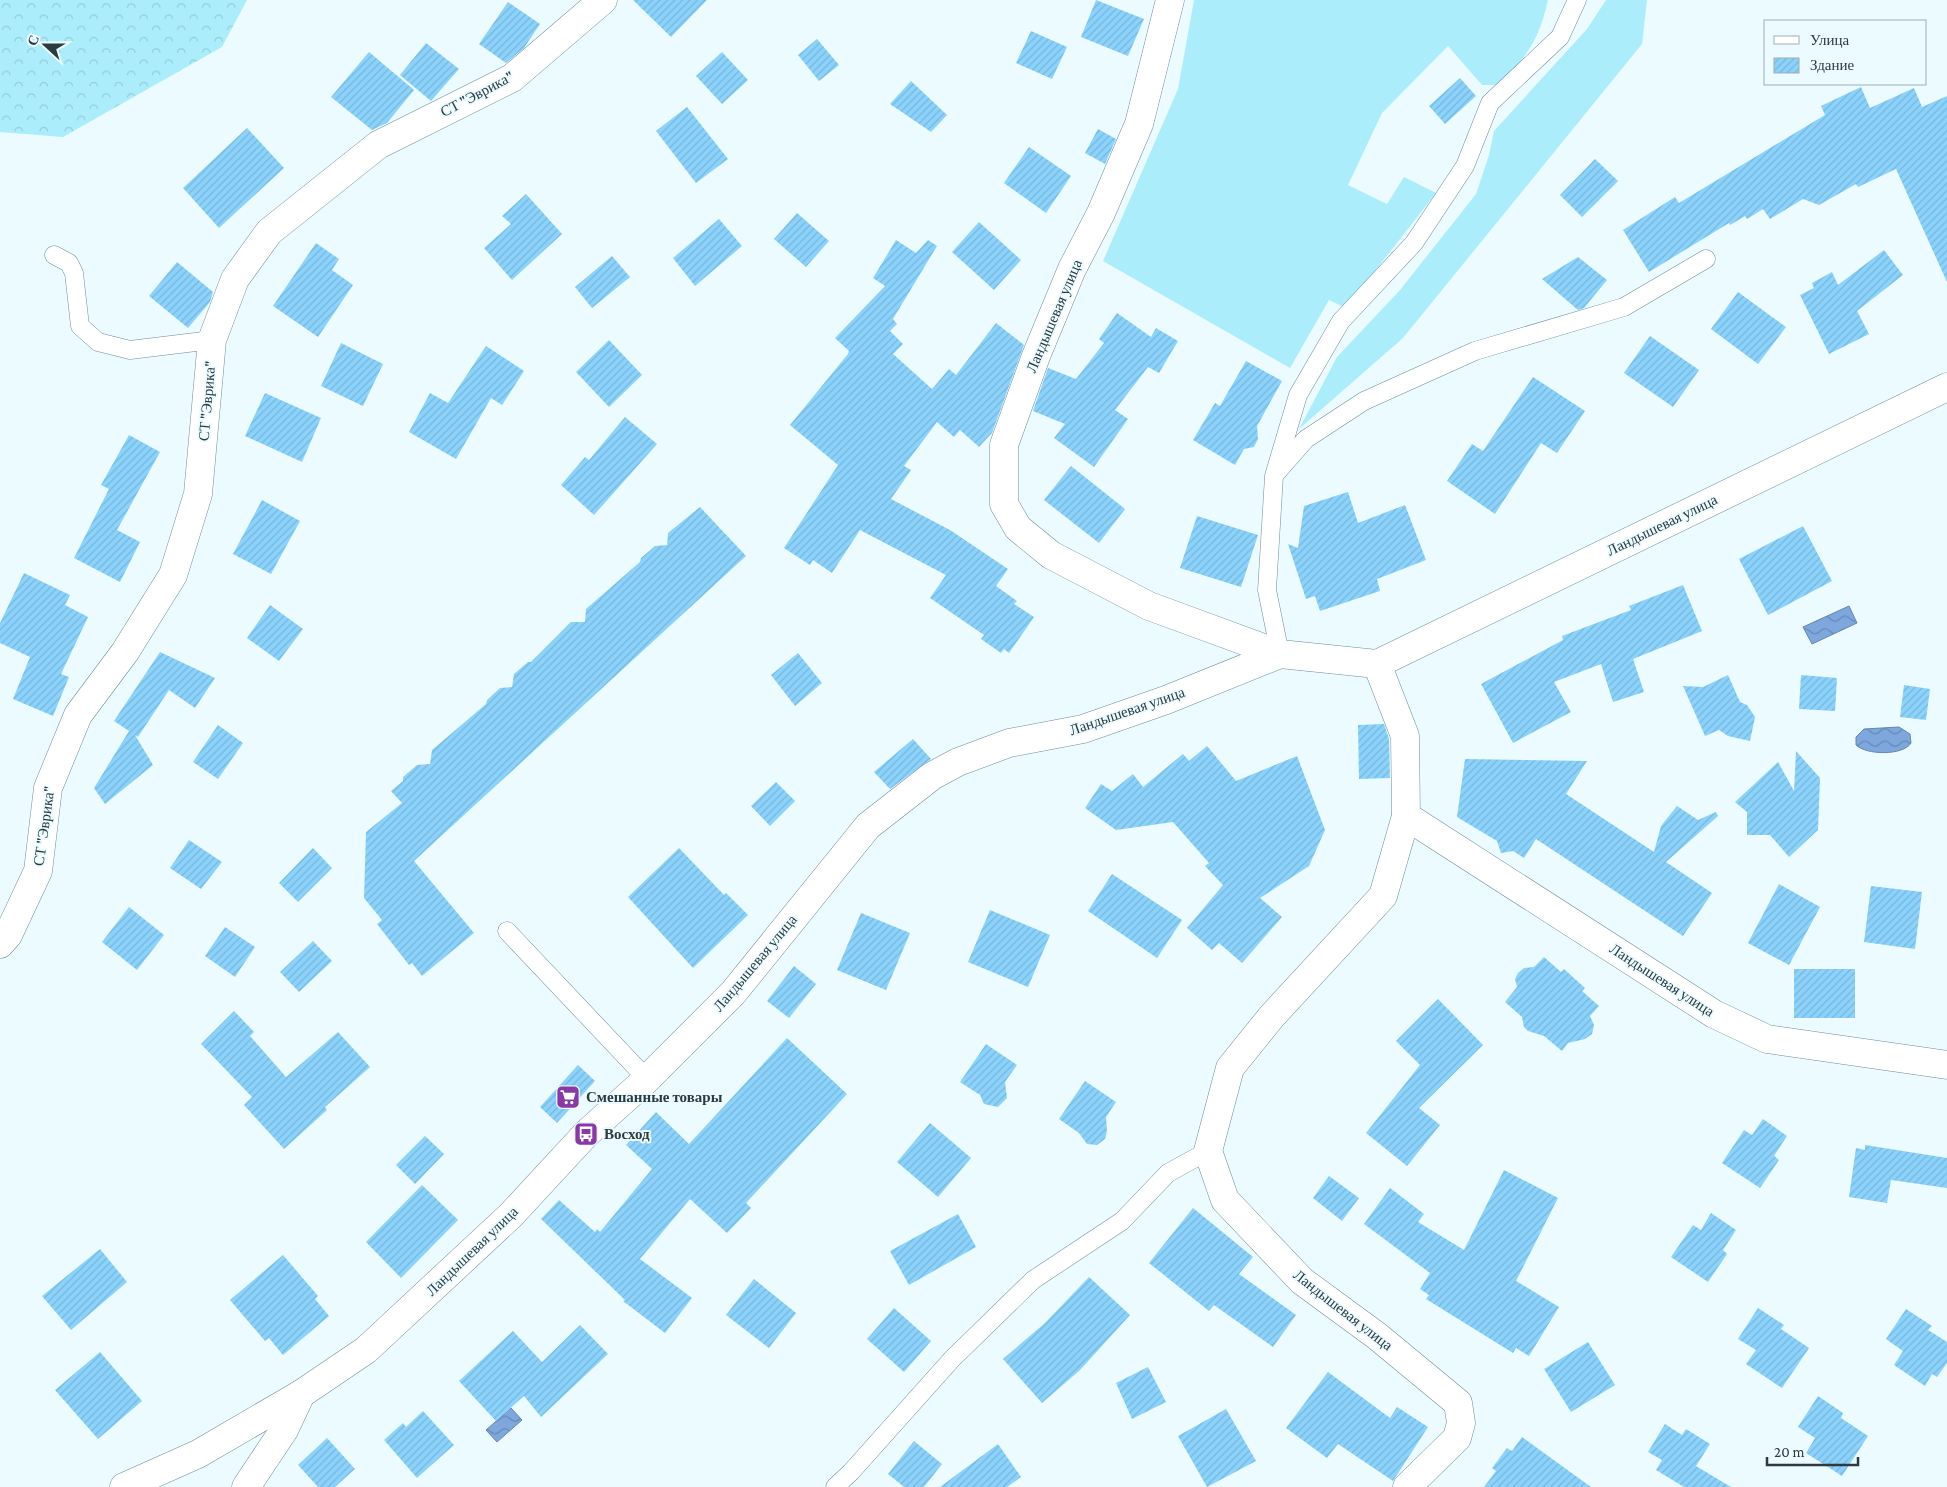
<svg xmlns="http://www.w3.org/2000/svg" width="1947" height="1487" font-family="'Crimson Pro',serif">
<style>
.grass{fill:#acedfc}
.forest{fill:url(#forest-crowns)}
.water{fill:url(#water-waves);stroke:#6587ae}
.building{fill:url(#building-hatch)}
.lines{fill:none;stroke-linecap:round;stroke-linejoin:round}
.lane-casing{stroke:#6b8f98;stroke-width:19}
.street-casing{stroke:#6b8f98;stroke-width:29}
.secondary-casing{stroke:#6b8f98;stroke-width:29}
.lane{stroke:#fff;stroke-width:18}
.street{stroke:#fff;stroke-width:28}
.secondary{stroke:#fff;stroke-width:28}
.labels{text-anchor:middle;dominant-baseline:central;stroke-width:4;stroke-linejoin:round;paint-order:stroke}
.street-label{font-size:15px;fill:#2c3b3f;stroke:#ecfbff}
.poi-label{font-size:15px;font-weight:bold;fill:#2c3b3f;stroke:#ecfbff;text-anchor:start}
</style>
<defs>
<pattern id="forest-crowns" width="20" height="18" patternUnits="userSpaceOnUse" patternTransform="scale(1.25)"><rect width="20" height="18" fill="#acedfc"/><path d="M2 6a3 3 0 1 1 6 0M12 15a3 3 0 1 1 6 0" fill="none" stroke="#94ccd9"/></pattern>
<pattern id="water-waves" width="16" height="10" patternUnits="userSpaceOnUse" patternTransform="scale(1.25)"><rect width="16" height="10" fill="#7da7dd"/><path d="M0 5q4-4 8 0t8 0" fill="none" stroke="#6789b5"/></pattern>
<pattern id="building-hatch" width="6" height="6" patternUnits="userSpaceOnUse" patternTransform="scale(1.25)"><rect width="6" height="6" fill="#8bd3fc"/><path d="M-1 1l2-2M0 6l6-6M5 7l2-2" fill="none" stroke="#78b6d9"/></pattern>
</defs>
<rect width="100%" height="100%" fill="#ecfbff"/>
<!-- grass -->
<g class="grass">
<path d="M 1194,0 L 1548,0 C 1539,40 1527,57 1498,85 L 1482,85 L 1448,46 L 1382,113 L 1348,185 L 1387,204 L 1404,177 L 1436,193 L 1346,308 L 1329,300 L 1290,368 L 1103,261 L 1178,89 Z"/>
<path d="M 1606,0 L 1647,0 L 1642,44 L 1403,338 L 1299,429 L 1337,357 L 1400,290 L 1476,194 L 1489,155 L 1494,131 L 1587,29 Z"/>
</g>
<!-- forest -->
<path class="forest" d="M 0,0 L 247,0 L 222,47 L 63,137 L 0,132 Z"/>
<!-- water -->
<g class="water">
<path d="M 1849,606 L 1857,623 L 1812,644 L 1803,627 Z"/>
<path d="M 1899,727 L 1910,734 L 1911,743 C 1903,756 1866,755 1856,745 L 1856,737 L 1864,729 Z"/>
<path d="M 511,1408 L 522,1420 L 497,1442 L 486,1430 Z"/>
</g>
<!-- building -->
<g class="building">
<path d="M 633,0 L 707,0 L 671,37 Z"/>
<path d="M 1096,0 L 1144,19 L 1128,56 L 1081,37 Z"/>
<path d="M 508,2 L 540,24 L 524,48 L 506,63 L 479,44 Z"/>
<path d="M 1031,31 L 1067,47 L 1052,79 L 1016,63 Z"/>
<path d="M 817,39 L 839,65 L 819,81 L 798,55 Z"/>
<path d="M 426,43 L 459,69 L 431,101 L 400,75 Z"/>
<path d="M 369,52 L 414,90 L 387,123 L 372,130 L 331,97 Z"/>
<path d="M 722,52 L 748,80 L 722,104 L 696,76 Z"/>
<path d="M 1460,78 L 1476,96 L 1445,124 L 1429,106 Z"/>
<path d="M 911,81 L 947,115 L 931,132 L 890,104 Z"/>
<path d="M 1861,87 L 1870,108 L 1914,88 L 1922,107 L 1947,96 L 1947,282 L 1896,169 L 1858,187 L 1856,184 L 1819,205 L 1803,199 L 1770,219 L 1763,209 L 1747,219 L 1745,216 L 1730,225 L 1729,223 L 1649,272 L 1623,230 L 1675,197 L 1679,203 L 1825,115 L 1821,106 Z"/>
<path d="M 687,107 L 728,159 L 696,183 L 656,131 Z"/>
<path d="M 247,128 L 284,168 L 219,228 L 183,188 Z"/>
<path d="M 1098,129 L 1116,139 L 1105,164 L 1085,153 Z"/>
<path d="M 1029,147 L 1071,176 L 1046,213 L 1004,183 Z"/>
<path d="M 1595,159 L 1618,181 L 1582,217 L 1560,195 Z"/>
<path d="M 526,194 L 562,234 L 512,280 L 484,248 L 511,224 L 502,216 Z"/>
<path d="M 797,213 L 829,241 L 806,267 L 774,239 Z"/>
<path d="M 719,219 L 742,246 L 695,286 L 673,258 Z"/>
<path d="M 979,222 L 1021,260 L 994,290 L 952,252 Z"/>
<path d="M 896,240 L 916,253 L 928,240 L 937,246 L 893,319 L 897,324 L 890,331 L 903,344 L 893,354 L 932,389 L 949,369 L 956,375 L 996,323 L 1024,345 L 992,433 L 979,447 L 960,430 L 954,437 L 937,422 L 904,466 L 911,470 L 891,499 L 950,530 L 1008,569 L 996,586 L 1017,601 L 1014,604 L 1034,617 L 1009,653 L 1004,649 L 1001,653 L 981,639 L 984,635 L 930,598 L 946,575 L 860,530 L 832,573 L 813,560 L 810,565 L 784,548 L 838,465 L 790,425 L 848,354 L 849,351 L 835,338 L 885,286 L 873,278 Z"/>
<path d="M 316,243 L 339,259 L 332,270 L 353,285 L 318,337 L 273,306 Z"/>
<path d="M 1884,250 L 1903,275 L 1857,311 L 1869,334 L 1829,354 L 1800,295 L 1814,288 L 1812,283 L 1832,272 L 1838,285 Z"/>
<path d="M 612,256 L 630,277 L 592,308 L 575,287 Z"/>
<path d="M 1578,257 L 1607,280 L 1584,308 L 1578,310 L 1542,279 Z"/>
<path d="M 177,262 L 213,292 L 210,302 L 188,328 L 149,296 Z"/>
<path d="M 1738,292 L 1786,327 L 1758,364 L 1711,329 Z"/>
<path d="M 1117,313 L 1151,337 L 1156,328 L 1178,341 L 1159,373 L 1148,367 L 1115,410 L 1128,419 L 1094,467 L 1054,438 L 1065,424 L 1033,411 L 1048,368 L 1076,379 L 1104,343 L 1099,339 Z"/>
<path d="M 1650,336 L 1699,370 L 1673,407 L 1624,373 Z"/>
<path d="M 609,340 L 642,375 L 609,407 L 576,372 Z"/>
<path d="M 341,343 L 383,364 L 363,406 L 321,386 Z"/>
<path d="M 486,346 L 524,371 L 502,405 L 491,398 L 456,459 L 409,432 L 430,393 L 448,403 Z"/>
<path d="M 1246,361 L 1282,381 L 1257,426 L 1258,439 L 1254,447 L 1244,449 L 1235,465 L 1193,440 L 1215,403 L 1220,406 Z"/>
<path d="M 1533,377 L 1585,411 L 1557,453 L 1541,443 L 1495,514 L 1447,481 L 1472,444 L 1483,451 Z"/>
<path d="M 265,393 L 321,418 L 302,462 L 245,436 Z"/>
<path d="M 625,417 L 657,444 L 594,515 L 561,485 L 585,457 L 589,460 Z"/>
<path d="M 129,435 L 160,452 L 117,530 L 140,542 L 120,582 L 74,558 L 109,489 L 101,485 Z"/>
<path d="M 1071,466 L 1125,509 L 1099,543 L 1044,500 Z"/>
<path d="M 1348,492 L 1358,523 L 1405,505 L 1426,560 L 1377,579 L 1380,591 L 1320,611 L 1315,596 L 1306,599 L 1288,544 L 1298,548 L 1304,506 Z"/>
<path d="M 262,500 L 300,521 L 271,574 L 233,554 Z"/>
<path d="M 700,507 L 746,556 L 414,861 L 474,933 L 422,976 L 412,963 L 409,965 L 377,924 L 382,920 L 364,898 L 366,832 L 402,803 L 391,791 L 403,781 L 403,777 L 417,765 L 430,764 L 432,750 L 486,704 L 487,700 L 500,688 L 512,687 L 514,674 L 528,662 L 531,662 L 571,622 L 585,622 L 586,609 L 640,562 L 641,558 L 655,546 L 667,545 L 668,533 Z"/>
<path d="M 1197,516 L 1258,535 L 1241,587 L 1180,568 Z"/>
<path d="M 1803,526 L 1832,581 L 1768,615 L 1739,559 Z"/>
<path d="M 24,573 L 70,595 L 65,605 L 88,617 L 61,674 L 69,677 L 53,716 L 13,699 L 30,657 L 0,643 L 0,623 Z"/>
<path d="M 1683,585 L 1702,631 L 1633,659 L 1644,692 L 1613,702 L 1601,664 L 1554,682 L 1571,712 L 1513,743 L 1481,684 L 1563,640 L 1562,636 L 1631,610 L 1629,606 Z"/>
<path d="M 270,605 L 303,629 L 279,661 L 247,638 Z"/>
<path d="M 160,652 L 215,678 L 195,708 L 169,690 L 138,737 L 135,735 L 153,765 L 105,804 L 94,788 L 129,731 L 114,721 Z"/>
<path d="M 798,653 L 822,683 L 795,706 L 771,675 Z"/>
<path d="M 1728,675 L 1740,702 L 1747,705 L 1755,717 L 1750,741 L 1728,736 L 1719,730 L 1705,736 L 1683,686 L 1703,687 Z"/>
<path d="M 1801,675 L 1837,678 L 1835,711 L 1799,709 Z"/>
<path d="M 1904,685 L 1930,689 L 1926,720 L 1900,717 Z"/>
<path d="M 1384,724 L 1389,739 L 1390,778 L 1359,779 L 1358,725 Z"/>
<path d="M 218,725 L 243,743 L 218,779 L 193,762 Z"/>
<path d="M 913,739 L 931,759 L 890,789 L 874,772 Z"/>
<path d="M 1207,746 L 1236,781 L 1297,756 L 1325,830 L 1309,866 L 1260,898 L 1282,917 L 1242,963 L 1219,943 L 1212,950 L 1187,928 L 1223,885 L 1205,866 L 1209,863 L 1173,822 L 1116,830 L 1085,808 L 1101,784 L 1112,791 L 1133,774 L 1143,787 L 1183,754 L 1189,761 Z"/>
<path d="M 1796,751 L 1820,778 L 1818,830 L 1789,857 L 1770,835 L 1747,835 L 1747,812 L 1735,802 L 1778,762 L 1794,791 Z"/>
<path d="M 1465,759 L 1587,761 L 1566,794 L 1654,852 L 1661,826 L 1677,806 L 1698,820 L 1716,812 L 1718,816 L 1666,862 L 1712,893 L 1683,936 L 1536,839 L 1524,858 L 1513,851 L 1501,853 L 1497,841 L 1457,817 Z"/>
<path d="M 776,782 L 795,801 L 770,826 L 751,806 Z"/>
<path d="M 189,840 L 222,862 L 201,889 L 170,868 Z"/>
<path d="M 313,848 L 332,868 L 298,902 L 279,883 Z"/>
<path d="M 679,848 L 724,895 L 726,893 L 748,915 L 693,968 L 628,897 Z"/>
<path d="M 1112,874 L 1182,920 L 1157,958 L 1088,911 Z"/>
<path d="M 1779,884 L 1820,907 L 1789,965 L 1748,943 Z"/>
<path d="M 1871,886 L 1922,892 L 1915,949 L 1864,942 Z"/>
<path d="M 129,907 L 164,935 L 137,970 L 102,942 Z"/>
<path d="M 990,910 L 1050,935 L 1028,987 L 968,962 Z"/>
<path d="M 861,913 L 910,933 L 886,990 L 837,970 Z"/>
<path d="M 225,927 L 255,947 L 235,977 L 205,956 Z"/>
<path d="M 313,941 L 332,961 L 299,992 L 280,972 Z"/>
<path d="M 1544,957 L 1561,972 L 1564,969 L 1585,988 L 1582,991 L 1599,1006 L 1590,1016 L 1594,1025 L 1592,1034 L 1585,1039 L 1568,1043 L 1562,1051 L 1544,1036 L 1528,1031 L 1524,1027 L 1522,1017 L 1505,1002 L 1517,987 L 1515,979 L 1518,973 L 1524,968 L 1534,967 Z"/>
<path d="M 794,966 L 816,984 L 789,1018 L 767,1001 Z"/>
<rect x="1794" y="969" width="61" height="49"/>
<path d="M 1438,999 L 1483,1045 L 1419,1108 L 1440,1125 L 1407,1166 L 1366,1133 L 1420,1065 L 1396,1041 Z"/>
<path d="M 234,1011 L 254,1032 L 250,1036 L 286,1077 L 338,1032 L 370,1067 L 325,1107 L 327,1110 L 284,1149 L 244,1105 L 252,1097 L 201,1044 Z"/>
<path d="M 787,1038 L 847,1094 L 746,1203 L 751,1208 L 727,1233 L 690,1199 L 640,1259 L 692,1298 L 665,1333 L 623,1301 L 625,1300 L 541,1219 L 559,1200 L 595,1232 L 597,1229 L 600,1232 L 652,1169 L 626,1145 L 656,1112 L 689,1144 Z"/>
<path d="M 986,1044 L 1017,1065 L 1005,1082 L 1007,1098 L 998,1107 L 984,1104 L 980,1095 L 960,1082 Z"/>
<path d="M 578,1065 L 595,1081 L 557,1123 L 540,1107 Z"/>
<path d="M 1085,1081 L 1116,1102 L 1106,1117 L 1107,1131 L 1105,1139 L 1097,1145 L 1087,1144 L 1079,1133 L 1059,1119 Z"/>
<path d="M 1763,1119 L 1787,1136 L 1774,1156 L 1779,1160 L 1760,1188 L 1722,1163 L 1744,1130 L 1752,1135 Z"/>
<path d="M 930,1123 L 971,1158 L 938,1197 L 897,1162 Z"/>
<path d="M 425,1136 L 444,1154 L 415,1184 L 396,1165 Z"/>
<path d="M 1865,1145 L 1947,1158 L 1947,1188 L 1891,1180 L 1887,1203 L 1849,1197 L 1856,1148 L 1865,1150 Z"/>
<path d="M 1504,1170 L 1558,1198 L 1516,1281 L 1559,1307 L 1529,1356 L 1516,1348 L 1513,1353 L 1426,1299 L 1429,1295 L 1420,1289 L 1430,1273 L 1364,1224 L 1390,1188 L 1424,1214 L 1418,1222 L 1464,1250 Z"/>
<path d="M 1329,1176 L 1359,1198 L 1342,1221 L 1313,1198 Z"/>
<path d="M 422,1185 L 458,1220 L 401,1278 L 366,1242 Z"/>
<path d="M 1193,1208 L 1253,1257 L 1239,1274 L 1296,1315 L 1273,1347 L 1214,1305 L 1209,1311 L 1149,1263 Z"/>
<path d="M 1711,1213 L 1736,1230 L 1723,1250 L 1727,1254 L 1708,1282 L 1671,1257 L 1693,1225 L 1701,1230 Z"/>
<path d="M 958,1214 L 976,1247 L 909,1285 L 890,1251 Z"/>
<path d="M 100,1249 L 127,1282 L 71,1330 L 42,1296 Z"/>
<path d="M 283,1255 L 318,1296 L 315,1299 L 329,1316 L 283,1355 L 269,1338 L 265,1341 L 230,1300 Z"/>
<path d="M 1089,1277 L 1130,1315 L 1080,1370 L 1042,1403 L 1003,1359 L 1045,1323 Z"/>
<path d="M 754,1279 L 796,1313 L 769,1348 L 726,1315 Z"/>
<path d="M 894,1308 L 931,1341 L 904,1372 L 867,1339 Z"/>
<path d="M 1758,1308 L 1784,1325 L 1781,1329 L 1809,1348 L 1782,1388 L 1746,1364 L 1756,1350 L 1738,1339 Z"/>
<path d="M 1906,1309 L 1932,1326 L 1928,1330 L 1947,1342 L 1947,1363 L 1937,1377 L 1932,1374 L 1925,1386 L 1894,1365 L 1903,1351 L 1886,1339 Z"/>
<path d="M 580,1325 L 608,1354 L 541,1417 L 524,1396 L 496,1421 L 459,1381 L 513,1331 L 542,1362 Z"/>
<path d="M 1588,1342 L 1615,1385 L 1571,1412 L 1544,1369 Z"/>
<path d="M 100,1352 L 142,1401 L 98,1439 L 55,1390 Z"/>
<path d="M 1148,1367 L 1166,1402 L 1132,1419 L 1116,1383 Z"/>
<path d="M 1328,1372 L 1390,1418 L 1397,1407 L 1428,1427 L 1393,1481 L 1338,1444 L 1327,1458 L 1286,1428 Z"/>
<path d="M 1818,1396 L 1843,1413 L 1841,1418 L 1868,1436 L 1842,1476 L 1806,1453 L 1815,1438 L 1798,1427 Z"/>
<path d="M 1226,1409 L 1256,1461 L 1207,1487 L 1178,1436 Z"/>
<path d="M 423,1411 L 454,1445 L 417,1478 L 384,1440 L 403,1423 L 406,1427 Z"/>
<path d="M 1665,1424 L 1682,1435 L 1686,1429 L 1710,1444 L 1696,1466 L 1731,1487 L 1684,1487 L 1656,1470 L 1662,1460 L 1648,1452 Z"/>
<path d="M 1522,1437 L 1591,1487 L 1484,1487 L 1496,1471 L 1492,1468 L 1507,1448 L 1512,1451 Z"/>
<path d="M 327,1438 L 355,1469 L 335,1487 L 318,1487 L 298,1465 Z"/>
<path d="M 914,1441 L 942,1464 L 924,1487 L 904,1487 L 888,1474 Z"/>
<path d="M 998,1444 L 1021,1477 L 1007,1487 L 940,1487 Z"/>
</g>
<g class="lines">
<!-- lane casing -->
<g class="lane-casing">
<g id="lane">
<path d="M 54,255 L 69,263 L 74,273 L 80,326 L 98,342 L 130,350 L 212,340"/>
<path d="M 1277,472 L 1306,439 L 1364,401 L 1475,351 L 1624,307 L 1706,259"/>
<path d="M 1280,654 L 1267,590 L 1274,476 L 1298,395 L 1341,321 L 1414,243 L 1465,166 L 1490,103 L 1560,37 L 1577,0"/>
<path d="M 507,931 L 647,1079"/>
<path d="M 835,1487 L 851,1472 L 952,1359 L 1033,1280 L 1122,1221 L 1168,1173 L 1208,1151"/>
</g>
</g>
<!-- street casing -->
<g class="street-casing">
<g id="street">
<path d="M 1170,0 L 1139,124 L 1101,213 L 1072,269 L 1036,356 L 1004,445 L 1004,504 L 1018,528 L 1051,555 L 1149,606 L 1280,654"/>
<path d="M 1377,664 L 1405,736 L 1406,816 L 1383,896 L 1272,1016 L 1230,1068 L 1208,1151 L 1225,1200 L 1302,1281 L 1377,1336 L 1458,1403 L 1461,1423 L 1457,1438 L 1407,1487"/>
<path d="M 1406,816 L 1714,1014 L 1767,1039 L 1947,1065"/>
<path d="M 0,944 L 8,935 L 38,871 L 48,788 L 78,715 L 125,652 L 173,575 L 198,494 L 212,340 L 235,279 L 269,232 L 378,145 L 512,78 L 603,0"/>
<path d="M 246,1487 L 284,1430 L 301,1394"/>
</g>
</g>
<!-- secondary casing -->
<g class="secondary-casing">
<path id="secondary" d="M 124,1487 L 198,1454 L 301,1394 L 366,1350 L 511,1215 L 586,1134 L 647,1079 L 733,993 L 868,826 L 932,776 L 958,762 L 1009,743 L 1083,729 L 1166,700 L 1280,654 L 1377,664 L 1947,387"/>
</g>
<!-- lane -->
<use href="#lane" class="lane"/>
<!-- street -->
<use href="#street" class="street"/>
<!-- secondary -->
<use href="#secondary" class="secondary"/>
</g>
<!-- icons -->
<defs>
<g id="supermarket-square" transform="scale(1.25)"><rect x="-9" y="-9" width="18" height="18" rx="4" fill="#8a38a6" stroke="#ecfbff"/><path d="M-6-5.5h2.5l.6 2H6L4.5 2H-2.5L-4.4-4H-6ZM-1.5 3.2a1.3 1.3 0 1 0 .1 0ZM3 3.2a1.3 1.3 0 1 0 .1 0Z" fill="#fff"/></g>
<g id="bus-square" transform="scale(1.25)"><rect x="-9" y="-9" width="18" height="18" rx="4" fill="#8a38a6" stroke="#ecfbff"/><path d="M-5-6H5V4H4V6H2V4H-2V6H-4V4H-5ZM-3.5-4V0h7V-4ZM-3.5 1.2v1.5H-2V1.2ZM2 1.2v1.5H3.5V1.2Z" fill="#fff"/></g>
</defs>
<g fill-rule="evenodd">
<use href="#supermarket-square" x="568" y="1097"/>
<use href="#bus-square" x="586" y="1134"/>
</g>
<g class="labels">
<!-- street labels -->
<g class="street-label">
<text transform="translate(477 94) rotate(-28)">СТ "Эврика"</text>
<text transform="translate(1054 316) rotate(-67)">Ландышевая улица</text>
<text transform="translate(207 401) rotate(-85)">СТ "Эврика"</text>
<text transform="translate(1662 525) rotate(-26)">Ландышевая улица</text>
<text transform="translate(1127 711) rotate(-19)">Ландышевая улица</text>
<text transform="translate(44 826) rotate(-82)">СТ "Эврика"</text>
<text transform="translate(755 963) rotate(-50)">Ландышевая улица</text>
<text transform="translate(1662 980) rotate(33)">Ландышевая улица</text>
<text transform="translate(472 1251) rotate(-44)">Ландышевая улица</text>
<text transform="translate(1343 1310) rotate(38)">Ландышевая улица</text>
</g>
<!-- poi labels -->
<g class="poi-label">
<text x="586" y="1097">Смешанные товары</text>
<text x="604" y="1134">Восход</text>
</g>
</g>
<!-- legend -->
<rect x="1764" y="20" width="162" height="65" fill="#ecfbff" stroke="#9faeb2"/>
<rect x="1774" y="36" width="25" height="8" fill="#ffffff" stroke="#9faeb2"/>
<text x="1810" y="45" font-size="15" fill="#2c3b3f">Улица</text>
<rect x="1774" y="58" width="25" height="15" fill="url(#building-hatch)" stroke="#9faeb2"/>
<text x="1810" y="70" font-size="15" fill="#2c3b3f">Здание</text>
<!-- north arrow -->
<g transform="translate(45 45) rotate(291)" stroke="#ecfbff" stroke-width="4" paint-order="stroke">
<path d="M0-4L9 19L0 12L-9 19Z" fill="#2c3b3f"/>
<text y="-8" font-size="14" font-weight="bold" text-anchor="middle" fill="#2c3b3f">С</text>
</g>
<!-- scale -->
<path d="M1767 1457v8h91v-8" fill="none" stroke="#2c3b3f" stroke-width="2.5"/>
<text x="1774" y="1457" font-size="15" fill="#2c3b3f" stroke="#ecfbff" stroke-width="4" paint-order="stroke">20 m</text>
</svg>
